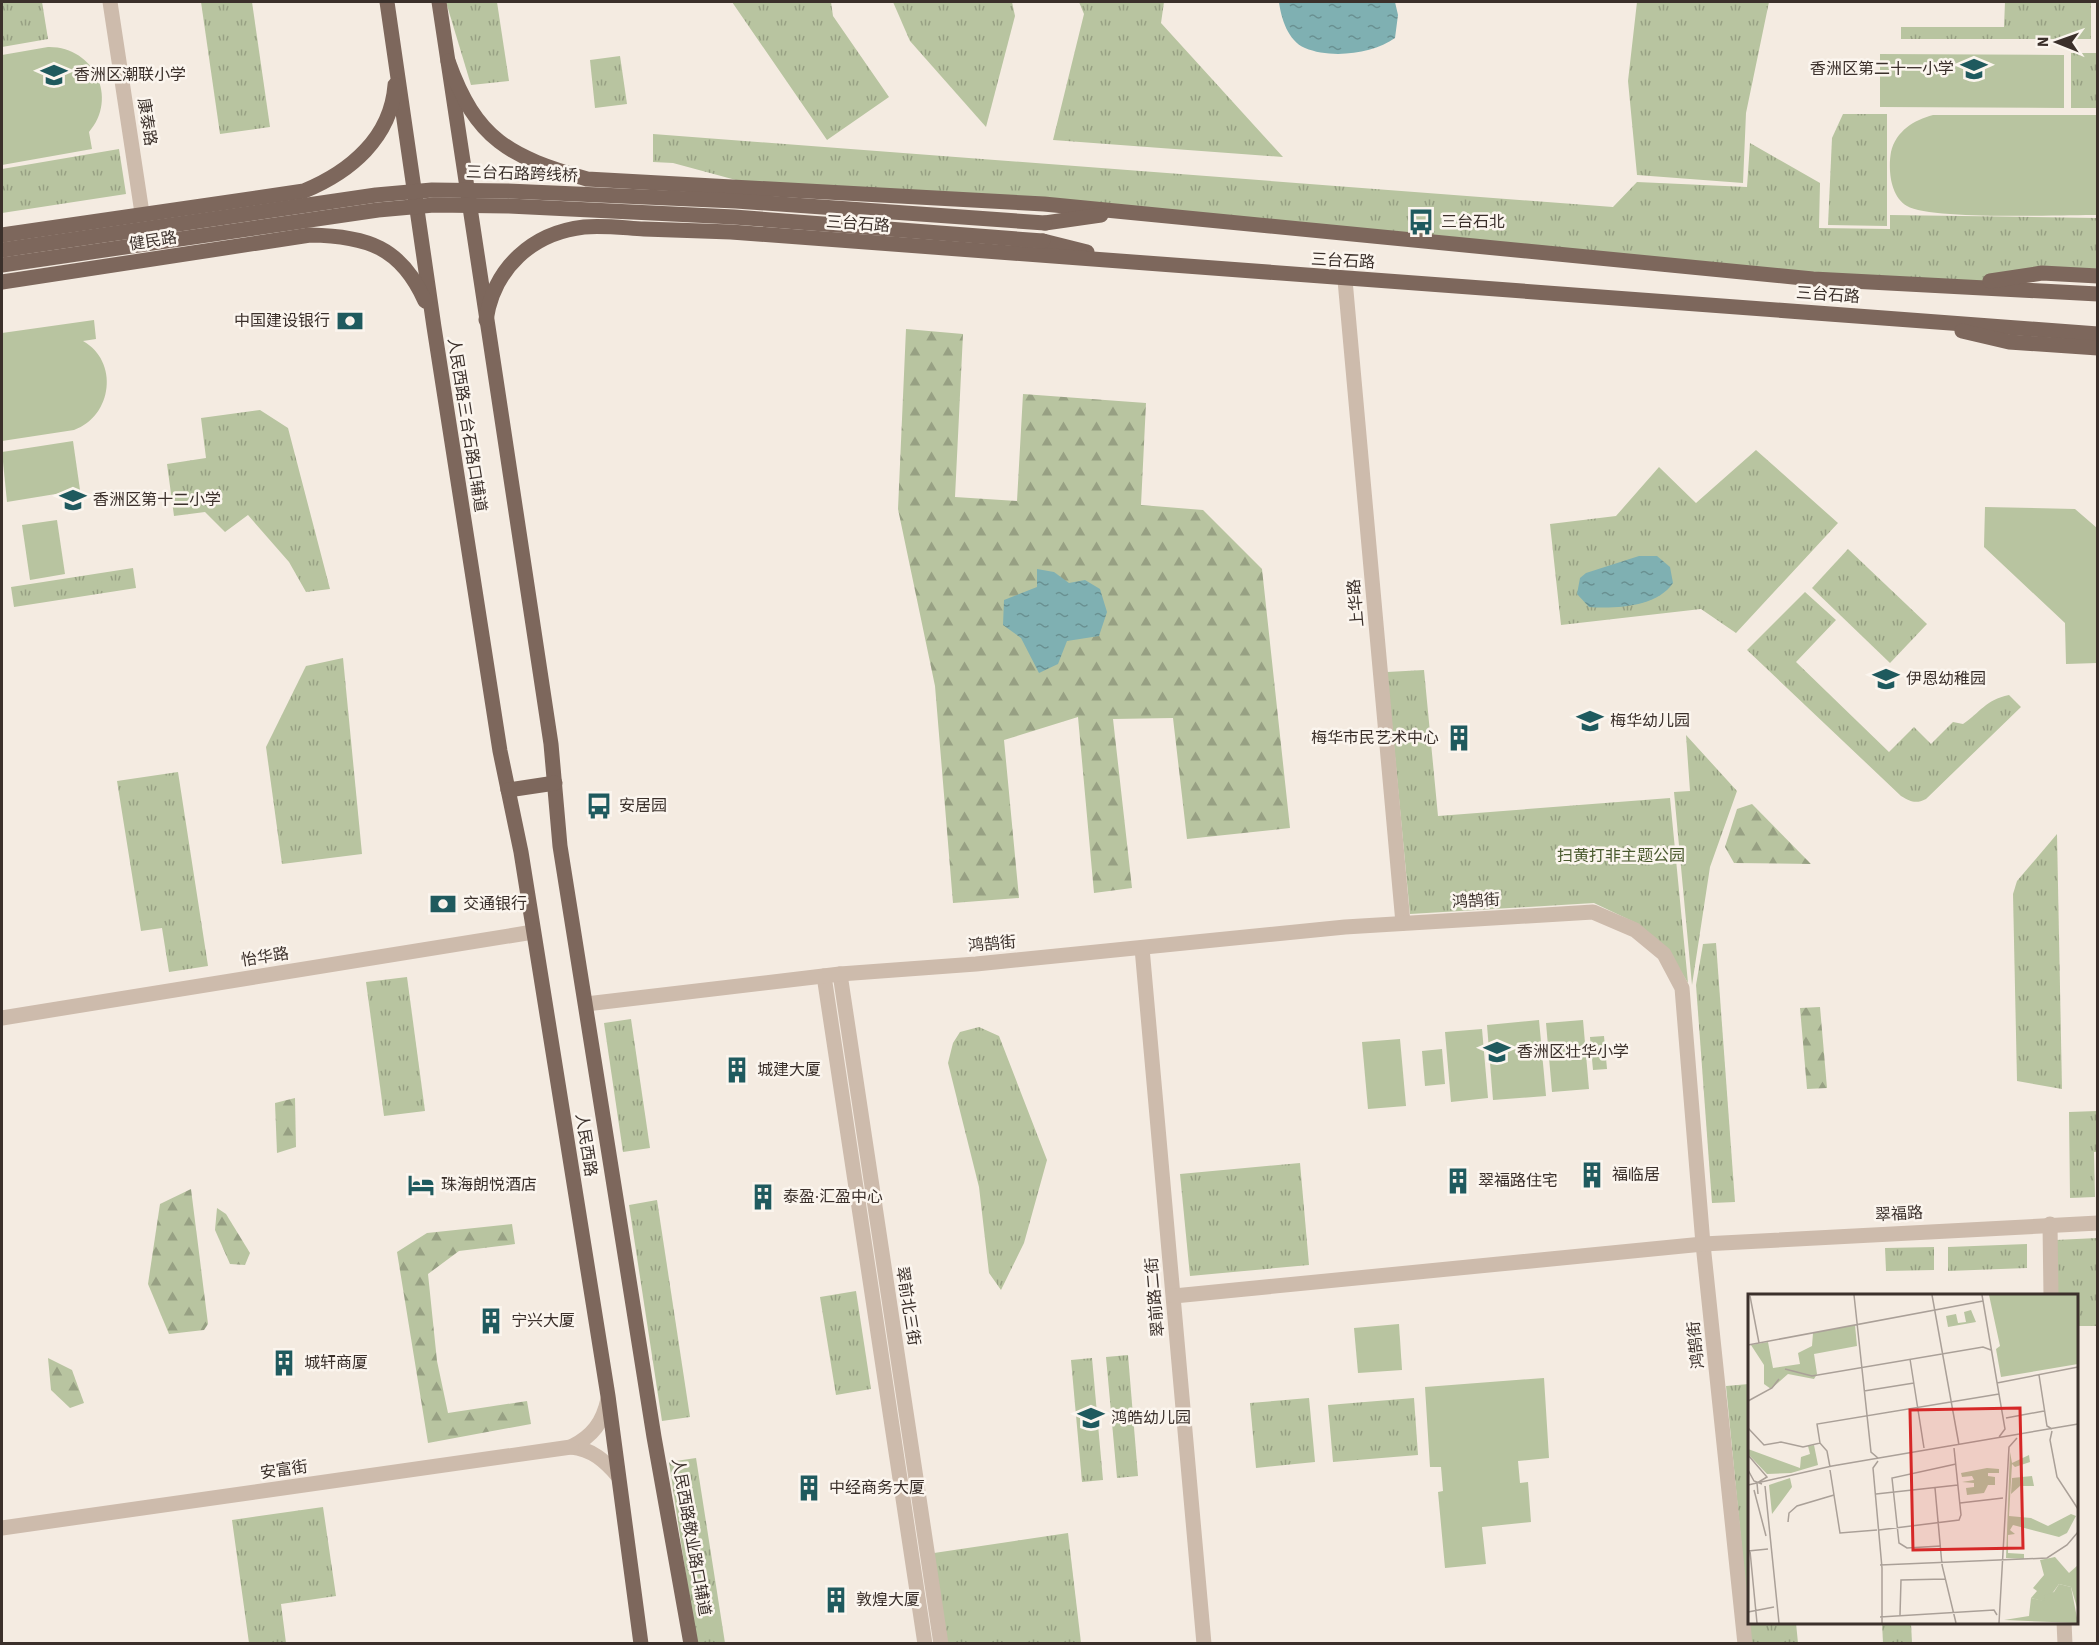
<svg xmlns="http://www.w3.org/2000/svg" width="2099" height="1645" font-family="'Source Sans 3','Noto Sans SC',sans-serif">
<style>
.grass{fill:url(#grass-tufts)}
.forest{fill:url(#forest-firs)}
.garden{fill:#b8c4a0}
.water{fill:url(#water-ripples)}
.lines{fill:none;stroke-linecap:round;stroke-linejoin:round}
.minor{stroke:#cdbbac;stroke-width:15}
.major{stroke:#7d675c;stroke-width:15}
.major-bridge{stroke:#7d675c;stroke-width:15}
.labels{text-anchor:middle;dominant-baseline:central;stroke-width:5;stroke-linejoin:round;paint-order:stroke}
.poi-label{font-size:16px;fill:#3b302b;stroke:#fbf5ee;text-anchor:start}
.street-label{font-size:16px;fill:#3b302b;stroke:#fbf5ee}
.park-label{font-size:16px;fill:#4a5a2e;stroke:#fbf5ee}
.inset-road{fill:none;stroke:#aaa098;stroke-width:1.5}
.view{fill:#d62828;fill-opacity:0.15;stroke:#d62828;stroke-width:3}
.inset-edge{fill:none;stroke:#3b302b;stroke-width:3}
</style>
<defs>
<pattern id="grass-tufts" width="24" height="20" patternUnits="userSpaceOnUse" patternTransform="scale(1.5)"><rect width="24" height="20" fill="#b8c4a0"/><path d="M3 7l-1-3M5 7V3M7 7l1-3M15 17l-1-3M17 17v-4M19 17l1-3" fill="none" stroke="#97a083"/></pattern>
<pattern id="forest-firs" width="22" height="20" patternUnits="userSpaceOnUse" patternTransform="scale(1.5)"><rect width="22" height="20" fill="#b8c4a0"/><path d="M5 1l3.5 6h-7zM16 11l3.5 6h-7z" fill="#97a083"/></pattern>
<pattern id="water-ripples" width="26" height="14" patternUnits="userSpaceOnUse" patternTransform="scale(1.5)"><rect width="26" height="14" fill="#7fb0b2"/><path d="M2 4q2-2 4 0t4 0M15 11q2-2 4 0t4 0" fill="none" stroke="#699091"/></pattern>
</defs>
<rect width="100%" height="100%" fill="#f4ebe1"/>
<!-- grass -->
<g class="grass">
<path d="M 2,2 L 42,2 L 48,39 L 2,47 Z"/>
<path d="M 201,2 L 252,2 L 270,127 L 220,134 Z"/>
<path d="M 446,2 L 497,2 L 509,81 L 471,85 Z"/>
<path d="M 732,2 L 831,2 L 833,16 L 889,97 L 827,140 Z"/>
<path d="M 893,2 L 1012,2 L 1015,16 L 986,127 L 910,41 Z"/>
<path d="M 1079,2 L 1164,2 L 1161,23 L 1283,157 L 1053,140 L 1084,14 Z"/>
<path d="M 1637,2 L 1769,2 L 1746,113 L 1743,183 L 1637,175 L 1628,81 Z"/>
<path d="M 2005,2 L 2091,2 L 2091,39 L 1901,39 L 1901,27 L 2004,27 Z"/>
<rect x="2071" y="53" width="26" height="55"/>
<path d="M 620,56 L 627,104 L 595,108 L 590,60 Z"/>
<path d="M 1843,114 L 1887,114 L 1887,226 L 1828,225 L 1832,138 Z"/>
<path d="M 653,134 L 1613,207 L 1637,182 L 1747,187 L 1750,143 L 1820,183 L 1819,228 L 1890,229 L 1890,215 L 2097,218 L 2097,276 L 1955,286 L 747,183 L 673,163 L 653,162 Z"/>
<path d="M 119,149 L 126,194 L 2,213 L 2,169 Z"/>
<path d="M 260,410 L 288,428 L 330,589 L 306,592 L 289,562 L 248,515 L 225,532 L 205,512 L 174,516 L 167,464 L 206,458 L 201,418 Z"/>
<path d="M 1756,450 L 1838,523 L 1736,633 L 1701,609 L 1561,625 L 1550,524 L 1616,516 L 1659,467 L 1696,503 Z"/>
<path d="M 1848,549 L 1927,624 L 1890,663 L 1812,588 Z"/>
<path d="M 133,568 L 136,588 L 14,607 L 11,587 Z"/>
<path d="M 1805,592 L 1836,620 L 1796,662 L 1889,752 L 1914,727 L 1931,744 L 1953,722 L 1963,724 C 1981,712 1985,700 2009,695 L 2021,707 L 1926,799 C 1916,804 1911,802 1901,796 L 1747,650 Z"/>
<path d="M 343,658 L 362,854 L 282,864 L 266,747 L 306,666 Z"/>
<path d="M 1424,670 L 1438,816 L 1670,798 L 1688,983 L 1667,949 L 1634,922 L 1594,903 L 1410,914 L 1387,672 Z"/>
<path d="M 1686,735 L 1737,791 L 1710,867 L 1692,985 L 1674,792 L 1690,791 Z"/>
<path d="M 178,772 L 208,966 L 169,972 L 162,928 L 141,931 L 117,781 Z"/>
<path d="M 2057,834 L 2062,1089 L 2017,1081 L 2013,894 L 2017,881 Z"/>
<path d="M 1716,943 L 1735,1202 L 1712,1203 L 1696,985 L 1703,944 Z"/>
<path d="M 407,977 L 425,1111 L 384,1116 L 366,982 Z"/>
<path d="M 631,1019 L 650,1148 L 623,1152 L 604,1023 Z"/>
<path d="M 979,1027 L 999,1036 L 1047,1160 L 1024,1243 L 1001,1290 L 989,1273 L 979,1187 L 948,1063 L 953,1043 L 960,1032 Z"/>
<path d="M 2097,1111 L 2097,1152 L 2094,1152 L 2095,1197 L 2070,1198 L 2069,1112 Z"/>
<path d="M 1300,1163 L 1309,1265 L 1190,1276 L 1180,1174 Z"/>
<path d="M 657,1200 L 690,1417 L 662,1421 L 629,1205 Z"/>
<path d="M 2097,1238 L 2097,1326 L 2077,1326 L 2076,1296 L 2058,1295 L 2056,1240 Z"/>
<path d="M 2027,1244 L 2027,1268 L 1948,1271 L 1948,1247 Z"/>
<path d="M 1934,1247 L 1934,1270 L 1886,1271 L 1885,1248 Z"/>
<path d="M 856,1291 L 871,1389 L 836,1395 L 820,1297 Z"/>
<path d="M 1128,1355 L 1138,1476 L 1117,1478 L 1106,1357 Z"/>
<path d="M 1092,1358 L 1103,1480 L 1082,1482 L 1071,1360 Z"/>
<path d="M 1749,1384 L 1750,1622 L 1796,1623 L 1798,1643 L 1751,1643 L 1726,1386 Z"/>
<path d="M 1309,1398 L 1315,1462 L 1256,1468 L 1250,1403 Z"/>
<path d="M 1414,1398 L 1418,1455 L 1333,1462 L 1328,1405 Z"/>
<path d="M 696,1458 L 725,1643 L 696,1643 L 669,1462 Z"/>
<path d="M 323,1507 L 336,1596 L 281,1604 L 286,1643 L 249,1643 L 232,1520 Z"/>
<path d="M 1068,1533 L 1081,1643 L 947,1643 L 934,1553 Z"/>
<path d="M 1882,1623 L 1911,1623 L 1912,1643 L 1883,1643 Z"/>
</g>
<!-- forest -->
<g class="forest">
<path d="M 906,329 L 963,334 L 955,497 L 1017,501 L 1023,394 L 1146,403 L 1141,505 L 1203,510 L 1262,569 L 1290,828 L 1187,839 L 1173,718 L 1113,719 L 1132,888 L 1094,893 L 1078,717 L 1004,740 L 1019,898 L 953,903 L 935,686 L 898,509 Z"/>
<path d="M 1752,804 L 1811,864 L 1734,863 L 1725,847 L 1737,809 Z"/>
<path d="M 1820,1007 L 1827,1088 L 1807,1089 L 1800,1008 Z"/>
<path d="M 295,1098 L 296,1147 L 277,1153 L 275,1103 Z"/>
<path d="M 191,1189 L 208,1324 L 204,1330 L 169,1334 L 148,1284 L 160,1204 Z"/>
<path d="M 217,1208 L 226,1214 L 250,1253 L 245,1265 L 230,1264 L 215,1230 Z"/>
<path d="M 512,1224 L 515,1244 L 459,1251 L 428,1274 L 437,1361 L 448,1413 L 527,1401 L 531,1424 L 428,1443 L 397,1252 L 427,1233 Z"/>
<path d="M 48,1358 L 72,1370 L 84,1403 L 70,1408 L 51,1390 Z"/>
</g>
<!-- garden -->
<g class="garden">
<path d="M 48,47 C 94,46 119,98 89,132 L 92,149 L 2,165 L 2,55 Z"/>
<path d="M 1880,54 L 2064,55 L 2064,108 L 1880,107 Z"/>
<path d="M 1933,115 L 2097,115 L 2097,215 C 2062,215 1930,220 1907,206 C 1890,196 1888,169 1891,152 C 1896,131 1914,120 1933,115 Z"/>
<path d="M 94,320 L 96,339 L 83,341 C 119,361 113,416 74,430 L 2,441 L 2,333 Z"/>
<path d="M 73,441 L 80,490 L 7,502 L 2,452 Z"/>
<path d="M 1985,507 L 2075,509 L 2097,528 L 2097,663 L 2066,664 L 2065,623 L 1984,547 Z"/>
<path d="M 57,520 L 65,574 L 30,580 L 22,525 Z"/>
<path d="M 1539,1020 L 1546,1096 L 1493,1100 L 1487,1025 Z"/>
<path d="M 1583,1020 L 1589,1089 L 1552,1092 L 1546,1023 Z"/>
<path d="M 1482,1029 L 1488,1098 L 1451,1102 L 1445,1032 Z"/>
<path d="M 1604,1036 L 1607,1069 L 1593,1070 L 1590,1037 Z"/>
<path d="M 1400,1039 L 1406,1106 L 1368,1109 L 1362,1042 Z"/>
<path d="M 1442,1049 L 1445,1084 L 1425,1086 L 1422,1051 Z"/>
<path d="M 1399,1324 L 1402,1370 L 1358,1373 L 1354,1328 Z"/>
<path d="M 1544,1378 L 1549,1458 L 1518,1461 L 1520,1483 L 1528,1482 L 1531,1522 L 1482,1527 L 1486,1564 L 1445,1568 L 1438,1492 L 1443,1491 L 1441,1467 L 1430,1467 L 1425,1387 Z"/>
</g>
<!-- water -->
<g class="water">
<path d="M 1279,2 L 1395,2 L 1398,15 L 1395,38 C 1373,54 1331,59 1305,48 C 1288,41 1281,18 1279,2 Z"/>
<path d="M 1639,556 L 1657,556 L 1670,567 L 1673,583 C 1657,607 1615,609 1589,607 L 1577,594 L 1580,578 L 1586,573 Z"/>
<path d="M 1037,569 L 1054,572 L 1069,583 L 1085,580 L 1100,589 L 1107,612 L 1099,636 L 1067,641 L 1058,664 L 1039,673 L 1021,638 L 1003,625 L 1004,600 L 1037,587 Z"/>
</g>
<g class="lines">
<!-- minor -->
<g class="minor">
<path d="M 110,2 L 142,213"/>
<path d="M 1345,280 L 1403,923"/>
<path d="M 1142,948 L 1204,1644"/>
<path d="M 840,974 L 941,1644"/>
<path d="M 824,976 L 925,1644"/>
<path d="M 586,1004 L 840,974 L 976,964 L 1345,927 L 1593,912 L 1635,930 L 1664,954 L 1682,988 L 1703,1244 L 1745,1644"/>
<path d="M 2,1018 L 533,932"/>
<path d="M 2050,1224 L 2051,1296"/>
<path d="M 1174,1296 L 1703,1244 L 2098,1223"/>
<path d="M 608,1399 C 603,1422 593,1436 571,1447 C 592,1449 605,1461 618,1476"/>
<path d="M 2,1528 L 571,1447"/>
<path d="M 2064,1622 L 2065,1644"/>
</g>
<!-- major -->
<g class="major">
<path d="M 387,2 L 434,327 L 500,751 L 521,852 L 608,1396 L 641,1644"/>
<path d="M 439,2 L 551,744 L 560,846 L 654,1437 L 691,1644"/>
<path d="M 448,61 C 476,140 510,157 587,179 L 1044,204 L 1813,279 L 2098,294"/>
<path d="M 1045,223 L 1101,215"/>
<path d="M 2,235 L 304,191 C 350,172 391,138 395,85"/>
<path d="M 1043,241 L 1087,252"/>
<path d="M 1990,281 L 2042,273 L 2098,276"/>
<path d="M 2,282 L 310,235 C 367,236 401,247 425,301"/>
<path d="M 486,320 C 494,268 532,233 584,227 C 603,225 625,228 644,229 C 673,230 702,231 731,232 L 2098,334"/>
<path d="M 1962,331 L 2009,342 L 2098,348"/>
<path d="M 508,790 L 555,783"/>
</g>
<!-- major-bridge -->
<g class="major-bridge">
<path d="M 2,250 L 376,195 L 432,190 L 507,191 L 736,201 L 1045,223"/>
<path d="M 2,265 L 378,210 L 434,205 L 509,206 L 734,217 L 1043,241"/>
</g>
</g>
<!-- icons -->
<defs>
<g id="school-bare" transform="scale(2.07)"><path d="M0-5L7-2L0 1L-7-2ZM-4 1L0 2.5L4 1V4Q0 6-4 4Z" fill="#1f5a5e" stroke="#fbf5ee" stroke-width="2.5" paint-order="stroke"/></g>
<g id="bus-bare" transform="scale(2.07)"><path d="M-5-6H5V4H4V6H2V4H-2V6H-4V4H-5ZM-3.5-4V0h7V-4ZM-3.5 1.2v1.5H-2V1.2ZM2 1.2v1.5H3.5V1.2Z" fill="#1f5a5e" stroke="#fbf5ee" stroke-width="2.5" paint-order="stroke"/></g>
<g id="bank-bare" transform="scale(2.07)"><path d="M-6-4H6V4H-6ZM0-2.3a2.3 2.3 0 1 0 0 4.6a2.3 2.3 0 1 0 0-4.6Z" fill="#1f5a5e" stroke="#fbf5ee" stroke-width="2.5" paint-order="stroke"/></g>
<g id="building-bare" transform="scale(2.07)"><path d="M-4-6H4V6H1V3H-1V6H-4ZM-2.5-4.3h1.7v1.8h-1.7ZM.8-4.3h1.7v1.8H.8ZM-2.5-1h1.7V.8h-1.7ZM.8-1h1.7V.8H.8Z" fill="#1f5a5e" stroke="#fbf5ee" stroke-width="2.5" paint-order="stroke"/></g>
<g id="hotel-bare" transform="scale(2.07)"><path d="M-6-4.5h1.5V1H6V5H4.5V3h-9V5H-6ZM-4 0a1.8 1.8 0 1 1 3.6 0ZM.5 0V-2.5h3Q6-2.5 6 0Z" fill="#1f5a5e" stroke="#fbf5ee" stroke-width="2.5" paint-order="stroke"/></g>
</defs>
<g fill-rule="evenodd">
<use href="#school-bare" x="1974" y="69"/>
<use href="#school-bare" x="54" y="75"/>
<use href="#bus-bare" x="1421" y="222"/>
<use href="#bank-bare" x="350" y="321"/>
<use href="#school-bare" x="73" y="500"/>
<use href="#school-bare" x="1886" y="679"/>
<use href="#school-bare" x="1590" y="721"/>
<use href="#building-bare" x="1459" y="738"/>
<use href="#bus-bare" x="599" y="806"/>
<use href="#bank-bare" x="443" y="904"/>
<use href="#school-bare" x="1497" y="1052"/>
<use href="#building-bare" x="737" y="1070"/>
<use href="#building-bare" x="1592" y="1175"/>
<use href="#building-bare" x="1458" y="1181"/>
<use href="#hotel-bare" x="421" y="1185"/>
<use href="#building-bare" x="763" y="1197"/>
<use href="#building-bare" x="491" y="1321"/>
<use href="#building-bare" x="284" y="1363"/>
<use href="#school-bare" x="1091" y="1418"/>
<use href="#building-bare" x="809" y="1488"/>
<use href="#building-bare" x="836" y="1600"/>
</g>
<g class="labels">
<!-- poi labels -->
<g class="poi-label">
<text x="1954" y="69" text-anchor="end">香洲区第二十一小学</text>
<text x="74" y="75">香洲区潮联小学</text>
<text x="1441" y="222">三台石北</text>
<text x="330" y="321" text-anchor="end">中国建设银行</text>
<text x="93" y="500">香洲区第十二小学</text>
<text x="1906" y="679">伊恩幼稚园</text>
<text x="1610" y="721">梅华幼儿园</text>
<text x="1439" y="738" text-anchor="end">梅华市民艺术中心</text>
<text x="619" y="806">安居园</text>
<text x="463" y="904">交通银行</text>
<text x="1517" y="1052">香洲区壮华小学</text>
<text x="757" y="1070">城建大厦</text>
<text x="1612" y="1175">福临居</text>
<text x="1478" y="1181">翠福路住宅</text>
<text x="441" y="1185">珠海朗悦酒店</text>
<text x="783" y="1197">泰盈·汇盈中心</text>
<text x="511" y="1321">宁兴大厦</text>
<text x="304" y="1363">城轩商厦</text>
<text x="1111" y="1418">鸿皓幼儿园</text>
<text x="829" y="1488">中经商务大厦</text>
<text x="856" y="1600">敦煌大厦</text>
</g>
<!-- street labels -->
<g class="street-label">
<text transform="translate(147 122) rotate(81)">康泰路</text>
<text transform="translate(522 174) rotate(2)">三台石路跨线桥</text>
<text transform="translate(858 224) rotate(4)">三台石路</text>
<text transform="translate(153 241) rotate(-9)">健民路</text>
<text transform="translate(1343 261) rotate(3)">三台石路</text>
<text transform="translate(1828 295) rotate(4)">三台石路</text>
<text transform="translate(467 425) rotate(81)">人民西路三台石路口辅道</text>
<text transform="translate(1356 603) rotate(-95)">上华路</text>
<text transform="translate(1476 901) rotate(-3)">鸿鹄街</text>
<text transform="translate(992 944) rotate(-5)">鸿鹄街</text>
<text transform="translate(265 957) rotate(-9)">怡华路</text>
<text transform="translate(586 1145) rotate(81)">人民西路</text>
<text transform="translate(1899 1214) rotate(-3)">翠福路</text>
<text transform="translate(1155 1297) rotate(-95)">翠前路二街</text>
<text transform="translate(908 1306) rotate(81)">翠前北三街</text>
<text transform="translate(1696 1345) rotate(-96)">鸿鹄街</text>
<text transform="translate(284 1470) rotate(-8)">安富街</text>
<text transform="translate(691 1537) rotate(80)">人民西路敬业路口辅道</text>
</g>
<!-- park labels -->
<g class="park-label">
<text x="1621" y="856">扫黄打非主题公园</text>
</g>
</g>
<!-- overview -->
<g transform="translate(1748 1294)">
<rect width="330" height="330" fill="#f4ebe1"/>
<path d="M 223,16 L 228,28 L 200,33 L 198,22 L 208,20 L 210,29 L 218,28 L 216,18 ZM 107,31 L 109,52 L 66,60 L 69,80 L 66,85 L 40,80 L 23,95 L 16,90 L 16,71 L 3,51 L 20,48 L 25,74 L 52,70 L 50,59 L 64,52 L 65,39 ZM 66,151 L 70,171 L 43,179 L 19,180 L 0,160 L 0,155 L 52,174 L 53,163 L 62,160 L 60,152 ZM 262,158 L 264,169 L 281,161 L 282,168 L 267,173 L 264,170 L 261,222 L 283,224 L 300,232 L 323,220 L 328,222 L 319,239 L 311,243 L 265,231 L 262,236 L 267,240 L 260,241 L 260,259 L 276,260 L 276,265 L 258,264 ZM 284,182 L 286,192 L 272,192 L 263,200 L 264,184 ZM 42,184 L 44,193 L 24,220 L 21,191 Z" fill="#b8c4a0"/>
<path d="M 239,174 L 251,175 L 251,179 L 240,179 L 240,182 L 247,183 L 247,191 L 240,191 L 236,199 L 219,201 L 218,194 L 226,193 L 226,189 L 214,188 L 226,186 L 224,182 L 214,183 L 213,179 ZM 307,263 L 321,279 L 330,271 L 330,317 L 323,293 L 311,290 L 298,308 L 283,304 L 289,297 L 285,294 L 296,281 L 292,266 Z" fill="#b8c4a0"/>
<path d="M 311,290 L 323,293 L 330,329 L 256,326 L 281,322 L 283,304 L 297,307 L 296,301 L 306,298 Z" fill="#b8c4a0"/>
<path d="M 241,1 L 330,1 L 330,70 L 253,83 L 248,55 L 252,52 Z" fill="#b8c4a0"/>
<path class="inset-road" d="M 106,1 L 123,158 L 130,164M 184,1 L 211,151M 234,1 L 257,135 L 251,143M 2,2 L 11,49M 0,51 L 235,7M 162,65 L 176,154M 37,75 L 64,82 L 235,53 L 243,56M 291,81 L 299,132 L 304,135M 249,89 L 330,73M 116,97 L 166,89M 0,107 L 24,94 L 31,85M 258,124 L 296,117M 0,134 L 16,151 L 33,148 L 55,153 L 72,149 L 79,157 L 82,173M 304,137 L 302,146 L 309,183 L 330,215M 72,149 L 69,130 L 251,100M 0,161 L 19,183 L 9,189 L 10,200M 130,167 L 125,174 L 134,274 L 134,329M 0,176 L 6,187 L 14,190M 82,176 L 92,239 L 129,236M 0,191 L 84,172 L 330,130M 17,192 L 31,329M 187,194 L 194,271 L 208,329M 6,196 L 18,242M 128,200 L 210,191M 212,209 L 255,204M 40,228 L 41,219 L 49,212 L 86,201M 131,236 L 211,226 L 213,221 L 206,154M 193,252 L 159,254 L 151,249 L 144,184 L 208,170M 0,257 L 20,255M 2,257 L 9,329M 132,271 L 299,264 L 319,251 L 330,238M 0,318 L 26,313M 152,321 L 153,286 L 197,285M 132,323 L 246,316 L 249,321M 251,329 L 261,153 L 269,144"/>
<path class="view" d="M 272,114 L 275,254 L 165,256 L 162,116 Z"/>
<rect width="330" height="330" class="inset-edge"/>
</g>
<!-- border -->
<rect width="2099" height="1645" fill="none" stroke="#3b302b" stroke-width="6"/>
<!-- north arrow -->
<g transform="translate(2057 42) rotate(271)" stroke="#fbf5ee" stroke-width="4.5" paint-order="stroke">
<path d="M0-4.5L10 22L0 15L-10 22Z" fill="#3b302b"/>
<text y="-9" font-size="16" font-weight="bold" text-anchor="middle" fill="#3b302b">N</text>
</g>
</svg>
